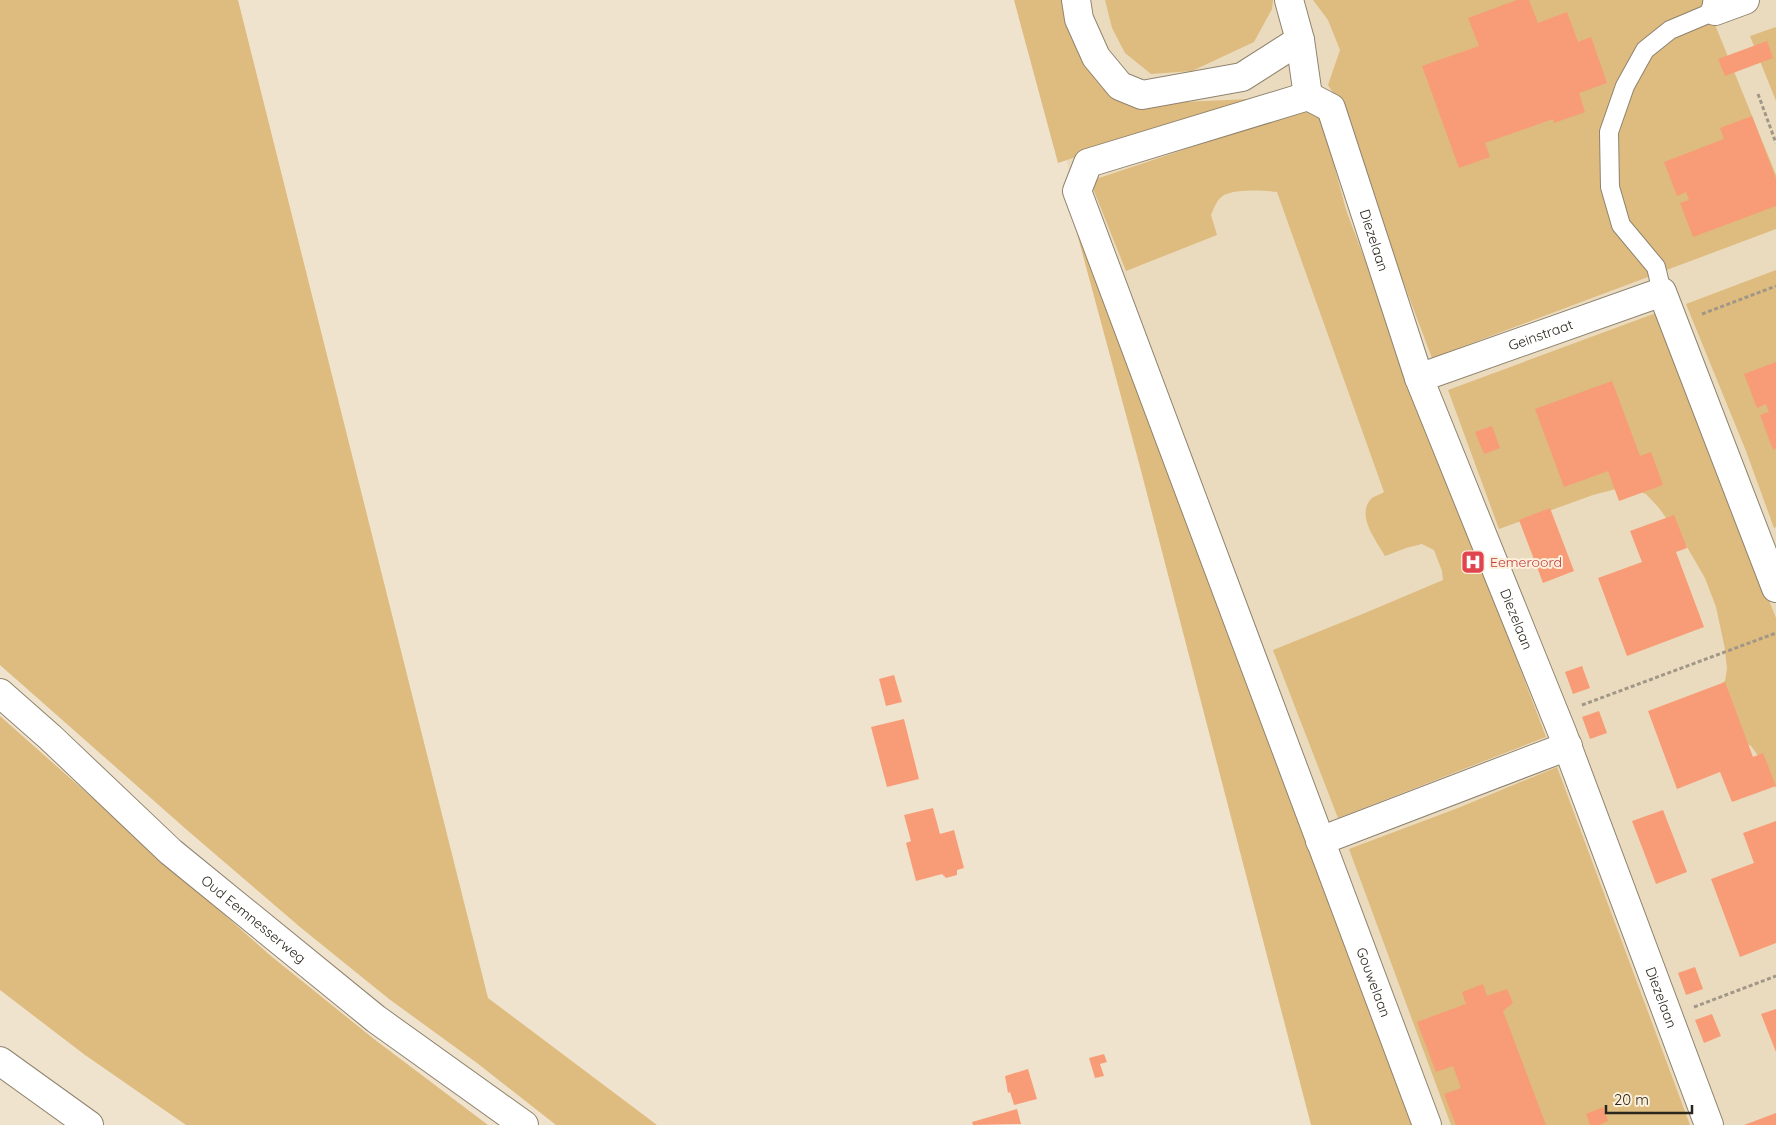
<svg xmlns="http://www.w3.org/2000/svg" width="1776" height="1125" font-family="Quicksand,sans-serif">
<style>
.built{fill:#ebdbbe}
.green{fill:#debb7e}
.building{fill:#f89c77}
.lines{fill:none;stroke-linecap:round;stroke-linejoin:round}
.service-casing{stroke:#8f836f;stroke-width:20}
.minor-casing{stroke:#8f836f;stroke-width:30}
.motorway-casing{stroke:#8f836f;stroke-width:30}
.path{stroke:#a19788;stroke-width:3;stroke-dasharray:4 2.5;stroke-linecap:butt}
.service{stroke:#fff;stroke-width:18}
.minor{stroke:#fff;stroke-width:28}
.motorway{stroke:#fff;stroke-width:28}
.labels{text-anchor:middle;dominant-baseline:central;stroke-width:4;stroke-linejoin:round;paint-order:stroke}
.street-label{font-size:14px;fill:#2a251d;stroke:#fdf0db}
.health-label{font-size:14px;fill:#be3a42;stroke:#fdf0db;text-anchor:start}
</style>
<rect width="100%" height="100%" fill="#f0e3ce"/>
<!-- built -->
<path class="built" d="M 1025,0 L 1776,0 L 1776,1125 L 1315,1125 Z"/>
<!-- green -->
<g class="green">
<path d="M 0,0 L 238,0 L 488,998 L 657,1125 L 556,1125 L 477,1063 L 389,999 L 300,927 L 187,830 L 0,665 Z"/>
<path d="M 1014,0 L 1074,0 L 1141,104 L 1249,99 L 1058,163 Z"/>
<path d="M 1105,0 L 1273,0 L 1272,9 L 1254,42 L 1192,71 L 1151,74 L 1125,53 L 1112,28 Z"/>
<path d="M 1313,0 L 1705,0 L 1776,175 L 1776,229 L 1432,358 L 1373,202 L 1351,121 L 1328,85 L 1340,50 L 1328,20 Z"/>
<path d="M 1776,27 L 1776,101 L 1750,36 Z"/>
<path d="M 1318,105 L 1346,210 L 1546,737 L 1338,818 L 1273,650 L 1365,613 L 1443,580 L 1442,571 L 1434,550 L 1422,544 L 1406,548 L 1385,556 C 1376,540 1357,517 1370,500 C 1373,496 1380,495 1384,492 L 1277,192 C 1264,190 1236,189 1224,195 C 1217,199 1214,208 1211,215 L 1217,235 L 1126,271 L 1090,181 Z"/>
<path d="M 1065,189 L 1417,1125 L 1311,1125 L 1139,463 Z"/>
<path d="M 1776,270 L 1776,527 L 1774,528 L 1746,451 L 1686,304 Z"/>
<path d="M 1656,313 L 1776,618 L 1776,788 L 1762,761 L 1751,746 L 1742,741 L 1714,689 L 1725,681 L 1727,669 L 1725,649 L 1716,607 L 1705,578 L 1687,547 L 1659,508 L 1646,494 L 1631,489 L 1616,489 L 1593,495 L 1499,529 L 1448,390 Z"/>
<path d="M 0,716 L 271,956 L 374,1039 L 488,1125 L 186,1125 L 85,1055 L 0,990 Z"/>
<path d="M 1557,767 L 1690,1125 L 1451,1125 L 1349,849 L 1458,808 Z"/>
</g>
<!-- building -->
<g class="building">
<path d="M 1517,0 L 1529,0 L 1538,23 L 1567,12 L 1578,42 L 1591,37 L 1607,83 L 1579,93 L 1585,112 L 1554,123 L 1553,119 L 1485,143 L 1490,157 L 1459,168 L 1422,66 L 1479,46 L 1468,18 Z"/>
<path d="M 1767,41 L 1773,58 L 1725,76 L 1718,59 Z"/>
<path d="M 1752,116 L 1776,179 L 1776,206 L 1693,237 L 1680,203 L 1689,200 L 1686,192 L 1677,196 L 1664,162 L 1724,139 L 1720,128 Z"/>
<path d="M 1776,362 L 1776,448 L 1773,450 L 1760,415 L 1769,412 L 1766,404 L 1757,408 L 1744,374 Z"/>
<path d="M 1612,381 L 1640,456 L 1651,452 L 1663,485 L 1619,501 L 1608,471 L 1564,487 L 1535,409 Z"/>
<path d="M 1492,426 L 1500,448 L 1484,454 L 1475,432 Z"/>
<path d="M 1550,508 L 1574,571 L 1543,583 L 1519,520 Z"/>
<path d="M 1674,515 L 1687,548 L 1676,552 L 1704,627 L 1627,656 L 1598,578 L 1642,562 L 1630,531 Z"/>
<path d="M 1582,666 L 1590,688 L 1573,694 L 1565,672 Z"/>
<path d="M 894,675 L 902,702 L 886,706 L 879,679 Z"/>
<path d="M 1725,682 L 1753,757 L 1763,753 L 1776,786 L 1732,802 L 1720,772 L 1677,789 L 1648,711 Z"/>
<path d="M 1599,711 L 1607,733 L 1590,739 L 1582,717 Z"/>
<path d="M 904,719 L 919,779 L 887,787 L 871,727 Z"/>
<path d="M 933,808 L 940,834 L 954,830 L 964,868 L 957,870 L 957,875 L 946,878 L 942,874 L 916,881 L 906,843 L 911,841 L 904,815 Z"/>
<path d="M 1663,810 L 1687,872 L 1656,884 L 1632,821 Z"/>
<path d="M 1776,821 L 1776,943 L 1740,957 L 1711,879 L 1754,863 L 1743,833 Z"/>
<path d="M 1695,967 L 1703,989 L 1686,995 L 1678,973 Z"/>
<path d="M 1483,984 L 1487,996 L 1507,989 L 1513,1003 L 1503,1011 L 1546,1125 L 1456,1125 L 1444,1094 L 1461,1088 L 1453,1066 L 1436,1072 L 1417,1022 L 1466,1004 L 1462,992 Z"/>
<path d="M 1776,1009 L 1776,1052 L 1761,1014 Z"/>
<path d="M 1712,1014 L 1721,1036 L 1704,1043 L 1695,1020 Z"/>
<path d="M 1104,1054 L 1107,1062 L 1100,1064 L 1104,1076 L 1095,1078 L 1089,1058 Z"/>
<path d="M 1028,1069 L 1037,1099 L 1014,1105 L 1010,1092 L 1008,1093 L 1005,1076 Z"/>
<path d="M 1603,1107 L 1608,1121 L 1599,1125 L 1590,1125 L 1586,1114 Z"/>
<path d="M 1017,1109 L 1021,1124 L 973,1125 L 972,1122 Z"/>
<path d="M 1776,1113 L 1776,1125 L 1744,1125 Z"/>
</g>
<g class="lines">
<!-- service casing -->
<g class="service-casing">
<path id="service" d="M 1662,292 L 1656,267 L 1621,225 L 1610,187 L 1609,132 L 1625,86 L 1645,50 L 1670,30 L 1715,11 L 1712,3"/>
</g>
<!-- minor casing -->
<g class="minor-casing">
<g id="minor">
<path d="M 1076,0 L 1079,19 L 1096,57 L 1120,86 L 1142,95 L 1242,77 L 1300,40"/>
<path d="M 1289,0 L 1300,40 L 1308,96"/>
<path d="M 1715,11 L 1745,0"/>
<path id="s1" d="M 1308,96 L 1088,163 L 1077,191 L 1427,1125"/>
<path id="s2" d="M 1308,96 L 1331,108 L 1419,378 L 1562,732 L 1709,1125"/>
<path id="s3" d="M 1419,378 L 1662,292 L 1776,588"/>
<path id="s4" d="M 0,693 L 51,738 L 171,852 L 376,1019 L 524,1125"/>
<path d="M 1320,841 L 1568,746"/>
</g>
</g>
<!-- motorway casing -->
<g class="motorway-casing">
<path id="motorway" d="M 0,1061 L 89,1125"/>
</g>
<!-- path -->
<g class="path">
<path d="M 1758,94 L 1776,143"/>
<path d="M 1702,314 L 1776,286"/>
<path d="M 1582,705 L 1776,633"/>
<path d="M 1694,1007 L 1776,976"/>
</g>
<!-- service -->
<use href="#service" class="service"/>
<!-- minor -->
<use href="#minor" class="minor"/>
<!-- motorway -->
<use href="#motorway" class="motorway"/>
</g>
<!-- icons -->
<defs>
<g id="hospital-square" transform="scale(1.25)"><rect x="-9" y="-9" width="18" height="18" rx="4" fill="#e0444e" stroke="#fdf0db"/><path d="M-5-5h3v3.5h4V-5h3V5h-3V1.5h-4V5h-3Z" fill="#fff"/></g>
</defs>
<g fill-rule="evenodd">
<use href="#hospital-square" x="1473" y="562"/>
</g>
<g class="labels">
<!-- street labels -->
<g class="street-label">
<text stroke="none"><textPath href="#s2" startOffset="165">Diezelaan</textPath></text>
<text stroke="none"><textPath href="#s3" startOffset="129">Geinstraat</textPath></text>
<text stroke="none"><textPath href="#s2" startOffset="570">Diezelaan</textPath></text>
<text stroke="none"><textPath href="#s4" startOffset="340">Oud Eemnesserweg</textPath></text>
<text stroke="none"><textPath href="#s1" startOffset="1105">Gouwelaan</textPath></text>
<text stroke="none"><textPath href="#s2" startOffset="975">Diezelaan</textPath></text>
</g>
<!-- health labels -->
<g class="health-label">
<text x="1490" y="562">Eemeroord</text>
</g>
</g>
<!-- scale -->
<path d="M1606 1105v8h86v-8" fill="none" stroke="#2a251d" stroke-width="2.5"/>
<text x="1614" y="1105" font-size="15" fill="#2a251d" stroke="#fdf0db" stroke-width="4" paint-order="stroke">20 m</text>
</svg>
